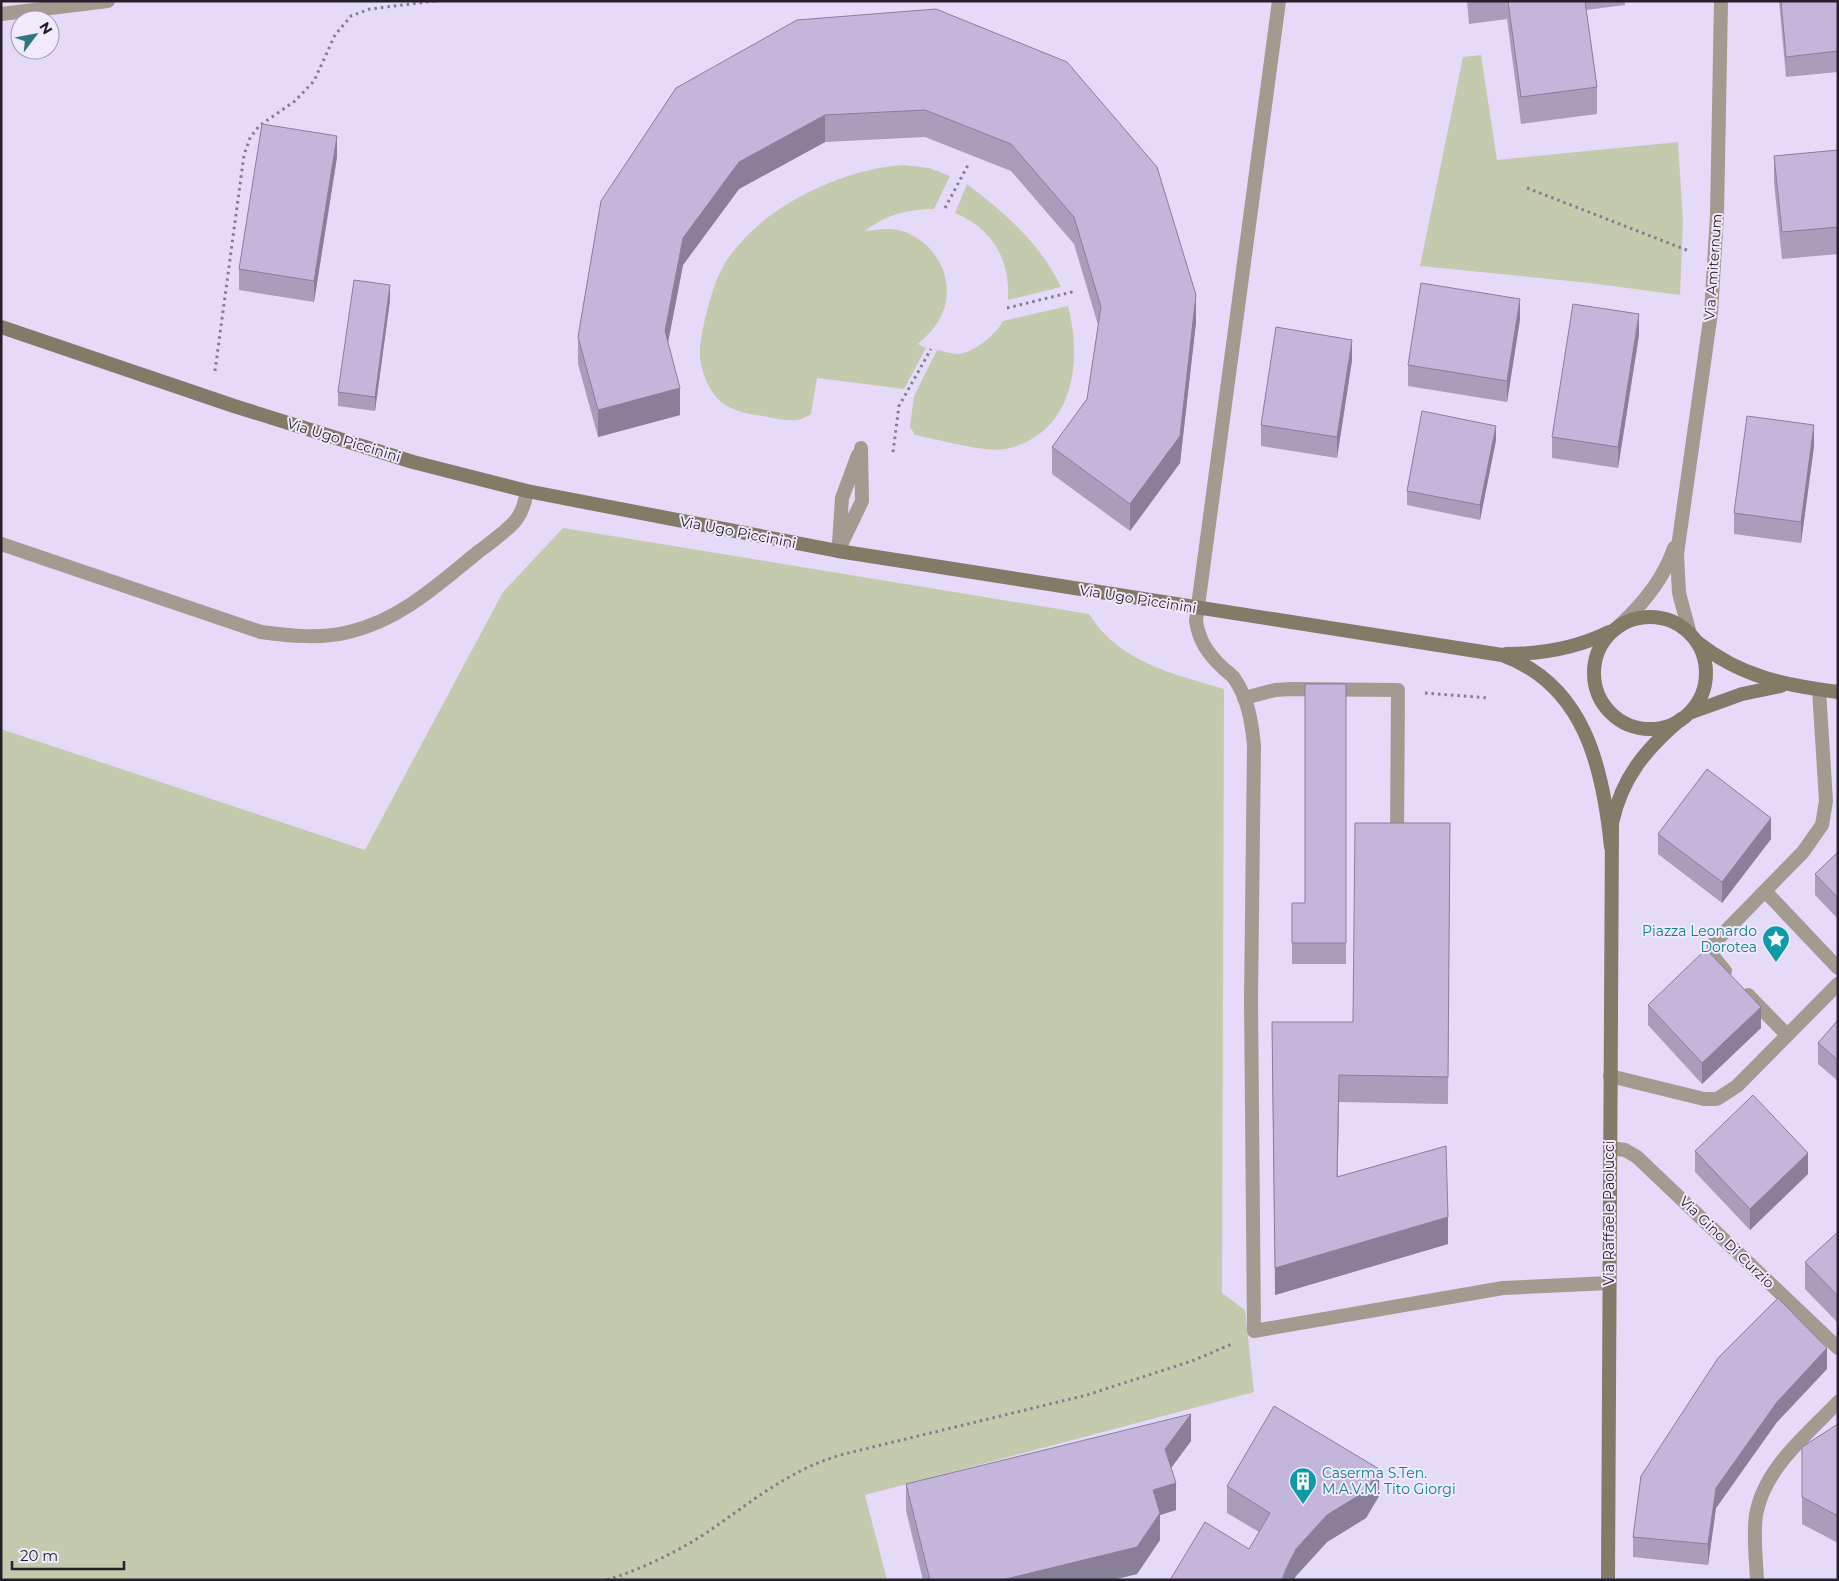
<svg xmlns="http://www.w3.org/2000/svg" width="1839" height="1581" font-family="Montserrat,sans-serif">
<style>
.green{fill:#c4caad}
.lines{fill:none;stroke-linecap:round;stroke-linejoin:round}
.path{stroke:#847c91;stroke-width:3;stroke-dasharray:2.5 4;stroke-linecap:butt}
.service{stroke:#a19c8f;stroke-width:14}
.pedestrian{stroke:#a19c8f;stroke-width:14}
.minor{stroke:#a19c8f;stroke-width:14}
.tertiary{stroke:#a19c8f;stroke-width:14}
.secondary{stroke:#827b68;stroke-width:14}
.wall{fill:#a99dbc}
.shaded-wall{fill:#897f99}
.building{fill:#c4b6db;stroke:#897f99}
.labels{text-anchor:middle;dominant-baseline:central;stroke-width:4;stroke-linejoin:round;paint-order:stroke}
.street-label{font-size:14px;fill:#25212c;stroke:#f1eafd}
.culture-label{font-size:14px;fill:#0d838f;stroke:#f1eafd;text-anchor:end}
</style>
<rect width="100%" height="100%" fill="#e6daf9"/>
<!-- green -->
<g class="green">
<path d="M 1481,55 L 1497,160 L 1678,142 L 1683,222 L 1680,295 L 1590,283 L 1420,266 L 1463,57 Z"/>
<path d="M 903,165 L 929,168 L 950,176 L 934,209 C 907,209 886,215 865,231 C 877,230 889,227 902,231 C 936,241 957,281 942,314 C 937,326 928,335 918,344 L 926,348 L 904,389 L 817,378 L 811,414 C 796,425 780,419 763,416 C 749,414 736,412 724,404 C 710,395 700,370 700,354 C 699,337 712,287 720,273 C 726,259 736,247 747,236 C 783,198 851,168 903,165 Z"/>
<path d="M 967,184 C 1004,212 1041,244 1061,287 L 1008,300 C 1010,259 993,229 955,213 Z"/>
<path d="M 1068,306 C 1083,363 1073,434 1006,449 C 985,453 937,439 915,435 L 910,427 L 914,396 L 937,350 C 944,351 951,354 958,354 C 972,354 998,333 1003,321 Z"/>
<path d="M 563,528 L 1089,614 C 1120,663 1172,673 1224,689 L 1222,1293 L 1245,1310 L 1254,1392 L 865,1495 L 887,1580 L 1,1580 L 1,729 L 365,850 L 503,592 Z"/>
</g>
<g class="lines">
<!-- path -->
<g class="path">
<path d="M 1527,188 L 1689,251"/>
<path d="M 945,208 L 968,165"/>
<path d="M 1007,308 L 1076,291"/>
<path d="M 215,371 L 244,155 L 250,138 L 259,126 L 295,101 L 314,81 L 335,35 L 351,16 L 370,9 L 435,1"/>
<path d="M 893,452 L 899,406 L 931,349"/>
<path d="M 1425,693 L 1488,698"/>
<path d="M 607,1580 C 641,1569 673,1554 703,1535 C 749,1504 789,1469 844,1454 L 1087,1395 L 1192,1361 L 1232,1344"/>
</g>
<!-- service -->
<g class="service">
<path d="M 1279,1 L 1196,621 C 1199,641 1208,654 1223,668 C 1226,671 1231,674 1234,678 C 1248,698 1252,723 1254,746 L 1251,999 L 1254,1331 L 1503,1288 L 1609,1283"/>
<path d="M 1,14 L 108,1"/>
<path d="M 839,543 L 842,498 L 858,455"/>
<path d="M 1,544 L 261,632 C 290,636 321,639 349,632 C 400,620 439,584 478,552 C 491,542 506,532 516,520 C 523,511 525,501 527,491"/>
<path d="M 838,551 L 862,501 L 861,448"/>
</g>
<!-- pedestrian -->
<path class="pedestrian" d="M 1244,698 L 1275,690 L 1292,689 L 1398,690 L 1397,840"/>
<!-- minor -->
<g class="minor">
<path d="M 1765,891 L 1838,968"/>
<path d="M 1725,971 L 1713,956 L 1714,943 L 1803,852 L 1822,825 L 1826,801 L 1819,690"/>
<path d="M 1748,995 L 1787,1035"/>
<path d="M 1610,1076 L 1704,1099 L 1717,1099 L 1737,1086 L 1838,984"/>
<path d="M 1610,1148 L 1625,1150 L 1637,1157 L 1838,1348"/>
<path d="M 1757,1580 C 1756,1558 1753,1536 1756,1515 C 1764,1468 1807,1435 1838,1402"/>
</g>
<!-- tertiary -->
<g class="tertiary">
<path d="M 1619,626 C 1643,604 1664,579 1674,548"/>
<path d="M 1690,634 L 1679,593 L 1677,554 L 1711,313 L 1717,215 L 1721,1"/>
</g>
<!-- secondary -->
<g class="secondary">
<path d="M 1,327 L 234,406 L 413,462 L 527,491 L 838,551 L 1502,655 C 1585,685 1603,768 1611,847"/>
<circle cx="1650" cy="673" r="56"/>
<path d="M 1697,642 C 1741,677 1784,685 1838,692"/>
<path d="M 1506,654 C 1541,654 1577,648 1609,632"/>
<path d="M 1692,712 L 1742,694 L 1781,686"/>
<path d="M 1608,1580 L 1612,823 C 1622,777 1646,749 1681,719"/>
</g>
</g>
<!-- wall -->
<g class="wall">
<path d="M 1467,1 L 1625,1 L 1625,5 L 1586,10 L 1597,87 L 1597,114 L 1521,124 L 1507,19 L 1469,24 Z"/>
<path d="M 1779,1 L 1838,1 L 1838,72 L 1786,77 Z"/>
<path d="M 936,9 L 1196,322 L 1180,463 L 1130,531 L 1052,474 L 1052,447 L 1087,399 L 1098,325 L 1074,244 L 1011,171 L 925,137 L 825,142 L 739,189 L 683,265 L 668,342 L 680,415 L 598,437 L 578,364 L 578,337 L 601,201 Z"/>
<path d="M 1838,150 L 1838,254 L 1782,259 L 1774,183 L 1774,156 Z"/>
<path d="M 337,157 L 314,302 L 239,290 L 239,269 Z"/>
<path d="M 390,300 L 375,411 L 338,406 L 338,392 Z"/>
<path d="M 1520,319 L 1507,402 L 1408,386 L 1408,365 Z"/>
<path d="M 1639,335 L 1618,468 L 1552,458 L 1552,437 Z"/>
<path d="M 1352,360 L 1337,458 L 1261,446 L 1261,425 Z"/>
<path d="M 1496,440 L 1480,520 L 1407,505 L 1407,491 Z"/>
<path d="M 1814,446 L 1801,543 L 1734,534 L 1734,513 Z"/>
<path d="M 1346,684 L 1346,964 L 1292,964 L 1292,903 L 1305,903 Z"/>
<path d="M 1450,823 L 1448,1104 L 1339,1102 L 1337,1177 L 1448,1244 L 1275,1295 L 1272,1049 L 1353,1022 Z"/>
<path d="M 1658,834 L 1771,839 L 1722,903 L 1658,854 Z"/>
<path d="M 1838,852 L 1838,919 L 1815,895 L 1815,874 Z"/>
<path d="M 1648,1005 L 1761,1028 L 1702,1084 L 1648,1025 Z"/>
<path d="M 1838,1020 L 1838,1081 L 1818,1064 L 1818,1043 Z"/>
<path d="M 1695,1151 L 1808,1174 L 1750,1230 L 1695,1172 Z"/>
<path d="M 1838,1232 L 1838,1323 L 1805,1289 L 1805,1262 Z"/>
<path d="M 1827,1369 L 1777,1422 L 1716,1508 L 1708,1565 L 1633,1557 L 1633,1537 Z"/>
<path d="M 1838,1424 L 1838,1543 L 1802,1524 L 1802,1447 Z"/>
<path d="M 1191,1441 L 1171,1468 L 1176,1510 L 1160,1515 L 1160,1540 L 1137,1574 L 1112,1580 L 923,1580 L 906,1511 L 906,1484 Z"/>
<path d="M 1227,1486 L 1379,1496 L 1366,1518 L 1327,1542 L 1296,1576 L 1249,1549 L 1259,1532 L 1227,1513 Z"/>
</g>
<!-- shaded-wall -->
<g class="shaded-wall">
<path d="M 825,115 L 825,142 L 739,189 L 683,265 L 665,358 L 665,331 L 683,238 L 739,162 Z"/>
<path d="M 337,136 L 337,157 L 314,302 L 314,281 Z"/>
<path d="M 390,285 L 390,300 L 375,411 L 375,397 Z"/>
<path d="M 1196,295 L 1196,322 L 1180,463 L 1130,531 L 1130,504 Z"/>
<path d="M 1520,299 L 1520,319 L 1507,402 L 1507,381 Z"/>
<path d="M 1639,314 L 1639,335 L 1618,468 L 1618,447 Z"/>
<path d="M 1352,340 L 1352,360 L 1337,458 L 1337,437 Z"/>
<path d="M 680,388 L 680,415 L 598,437 L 598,410 Z"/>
<path d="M 1814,425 L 1814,446 L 1801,543 L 1801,522 Z"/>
<path d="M 1496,426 L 1496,440 L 1480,520 L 1480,505 Z"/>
<path d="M 1771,818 L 1771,839 L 1722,903 L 1722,882 Z"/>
<path d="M 1761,1007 L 1761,1028 L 1702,1084 L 1702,1063 Z"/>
<path d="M 1339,1075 L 1339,1102 L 1337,1204 L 1337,1177 Z"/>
<path d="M 1808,1153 L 1808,1174 L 1750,1230 L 1750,1209 Z"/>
<path d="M 1448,1217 L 1448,1244 L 1275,1295 L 1275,1268 Z"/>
<path d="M 1827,1348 L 1827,1369 L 1777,1422 L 1716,1508 L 1708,1565 L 1708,1544 L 1716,1488 L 1777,1402 Z"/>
<path d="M 1191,1414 L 1191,1441 L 1165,1476 L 1165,1449 Z"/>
<path d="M 1379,1469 L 1379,1496 L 1366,1518 L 1327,1542 L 1296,1576 L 1294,1580 L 1282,1580 L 1286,1569 L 1296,1549 L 1327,1515 Z"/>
<path d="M 1176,1483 L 1176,1510 L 1160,1515 L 1160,1540 L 1137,1574 L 1112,1580 L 1002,1580 L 1153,1490 Z"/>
</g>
<!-- building -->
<g class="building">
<path d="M 1508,1 L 1585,1 L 1597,87 L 1521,97 Z"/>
<path d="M 1781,1 L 1838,1 L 1838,51 L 1786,57 Z"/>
<path d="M 936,9 L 1067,62 L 1157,167 L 1196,295 L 1180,436 L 1130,504 L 1052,447 L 1087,399 L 1101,307 L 1074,217 L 1011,144 L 925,110 L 825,115 L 739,162 L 683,238 L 665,331 L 680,388 L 598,410 L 578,337 L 601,201 L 676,88 L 797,20 Z"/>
<path d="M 262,124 L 337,136 L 314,281 L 239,269 Z"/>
<path d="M 1838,150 L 1838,227 L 1782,232 L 1774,156 Z"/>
<path d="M 354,280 L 390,285 L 375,397 L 338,392 Z"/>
<path d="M 1421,283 L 1520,299 L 1507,381 L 1408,365 Z"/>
<path d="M 1573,304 L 1639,314 L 1618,447 L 1552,437 Z"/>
<path d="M 1276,327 L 1352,340 L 1337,437 L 1261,425 Z"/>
<path d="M 1422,411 L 1496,426 L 1480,505 L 1407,491 Z"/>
<path d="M 1747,416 L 1814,425 L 1801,522 L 1734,513 Z"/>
<path d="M 1305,684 L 1346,684 L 1346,943 L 1292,943 L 1292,903 L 1305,903 Z"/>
<path d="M 1707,769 L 1771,818 L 1722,882 L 1658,834 Z"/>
<path d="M 1355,823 L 1450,823 L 1448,1077 L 1339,1075 L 1337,1177 L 1446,1146 L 1448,1217 L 1275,1268 L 1272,1022 L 1353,1022 Z"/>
<path d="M 1838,852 L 1838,898 L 1815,874 Z"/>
<path d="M 1706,949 L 1761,1007 L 1702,1063 L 1648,1005 Z"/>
<path d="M 1838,1020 L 1838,1060 L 1818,1043 Z"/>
<path d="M 1753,1095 L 1808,1153 L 1750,1209 L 1695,1151 Z"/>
<path d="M 1838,1232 L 1838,1296 L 1805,1262 Z"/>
<path d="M 1778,1298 L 1827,1348 L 1777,1402 L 1716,1488 L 1708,1544 L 1633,1537 L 1641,1476 L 1718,1358 Z"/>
<path d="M 1274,1406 L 1379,1469 L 1366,1491 L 1327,1515 L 1296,1549 L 1286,1569 L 1282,1580 L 1170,1580 L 1205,1522 L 1249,1549 L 1270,1513 L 1227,1486 Z"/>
<path d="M 1191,1414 L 1165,1449 L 1176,1483 L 1153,1490 L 1160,1513 L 1137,1547 L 1002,1580 L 930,1580 L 906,1484 Z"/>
<path d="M 1838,1424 L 1838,1516 L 1802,1497 L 1802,1447 Z"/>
</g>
<!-- icons -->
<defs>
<g id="sight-pin" transform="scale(1.4375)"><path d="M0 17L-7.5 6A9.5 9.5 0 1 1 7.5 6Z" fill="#0f9aa8" stroke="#f1eafd"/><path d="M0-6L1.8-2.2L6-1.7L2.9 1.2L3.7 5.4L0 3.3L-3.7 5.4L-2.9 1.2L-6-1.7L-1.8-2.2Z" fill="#fff"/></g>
<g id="building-pin" transform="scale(1.4375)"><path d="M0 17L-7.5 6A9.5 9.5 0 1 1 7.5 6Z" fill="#0f9aa8" stroke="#f1eafd"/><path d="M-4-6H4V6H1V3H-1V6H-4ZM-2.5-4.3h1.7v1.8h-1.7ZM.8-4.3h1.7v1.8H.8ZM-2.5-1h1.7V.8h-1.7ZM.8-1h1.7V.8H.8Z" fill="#fff"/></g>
</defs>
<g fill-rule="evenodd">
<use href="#sight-pin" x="1776" y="939"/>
<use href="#building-pin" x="1303" y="1481"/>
</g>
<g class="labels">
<!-- street labels -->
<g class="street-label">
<text transform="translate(1713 267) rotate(-86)">Via Amiternum</text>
<text transform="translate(344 440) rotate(17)">Via Ugo Piccinini</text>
<text transform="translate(738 532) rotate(11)">Via Ugo Piccinini</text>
<text transform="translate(1138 599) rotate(9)">Via Ugo Piccinini</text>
<text transform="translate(1609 1213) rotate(-90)">Via Raffaele Paolucci</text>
<text transform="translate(1727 1242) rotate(44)">Via Gino Di Curzio</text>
</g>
<!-- culture labels -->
<g class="culture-label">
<text x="1757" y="931">Piazza Leonardo<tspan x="1757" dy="16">Dorotea</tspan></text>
<text x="1322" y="1473" text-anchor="start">Caserma S.Ten.<tspan x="1322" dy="16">M.A.V.M. Tito Giorgi</tspan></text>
</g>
</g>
<!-- border -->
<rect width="1839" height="1581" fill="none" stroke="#25212c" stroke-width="5"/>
<!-- north arrow -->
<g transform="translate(35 35) rotate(58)"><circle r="24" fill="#f1eafd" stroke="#9f9aa9"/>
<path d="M0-4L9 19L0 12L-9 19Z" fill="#307683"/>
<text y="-8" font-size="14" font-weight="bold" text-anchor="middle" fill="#25212c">N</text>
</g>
<!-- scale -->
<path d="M12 1561v8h112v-8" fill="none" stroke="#25212c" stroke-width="2.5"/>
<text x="20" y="1561" font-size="15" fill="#25212c" stroke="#f1eafd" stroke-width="4" paint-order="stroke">20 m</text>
</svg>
